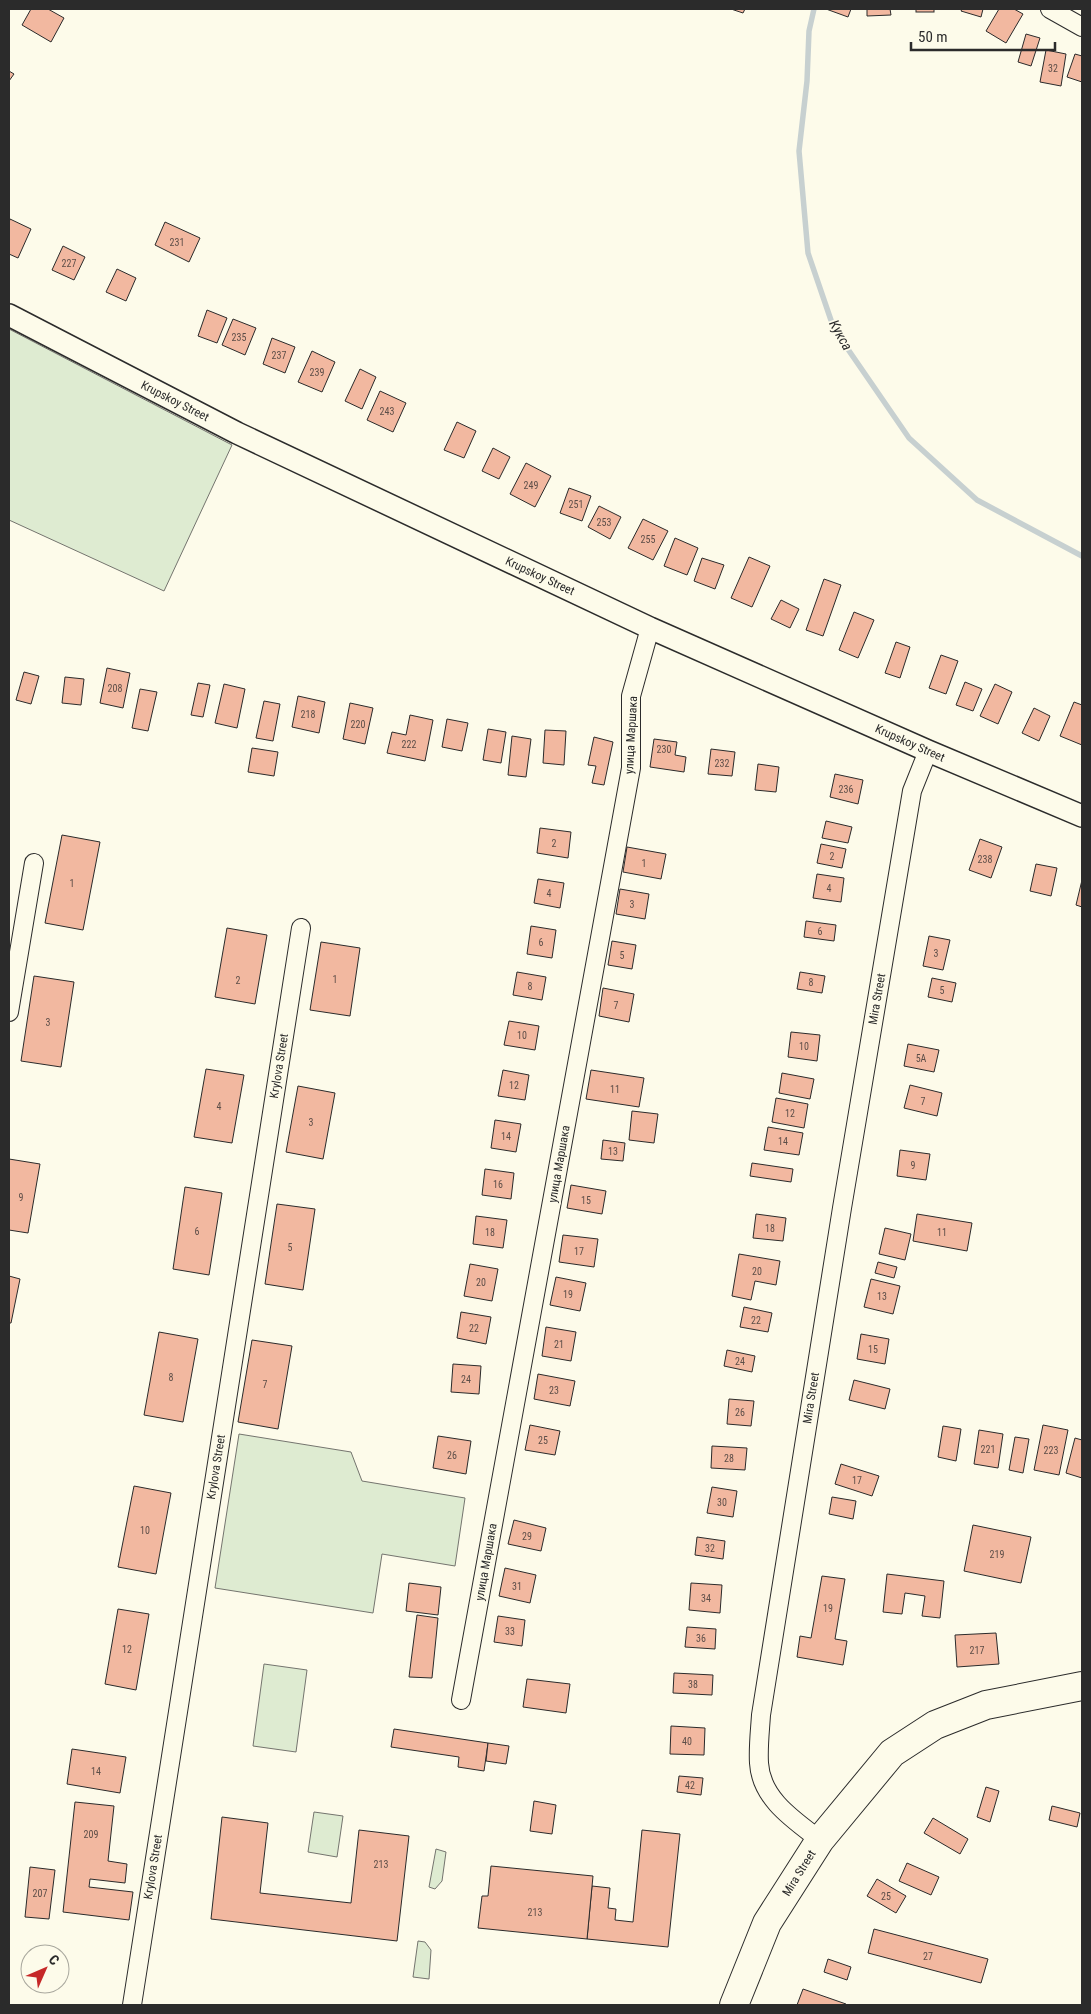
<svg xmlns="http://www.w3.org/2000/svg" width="1091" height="2014" font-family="'Roboto Condensed',sans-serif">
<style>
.green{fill:#deebd1;stroke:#74746e}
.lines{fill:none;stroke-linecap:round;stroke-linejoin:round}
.stream{stroke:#c7d0d0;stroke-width:5.5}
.building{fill:#f2b8a0;stroke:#2b2b2b}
.minor-casing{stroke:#2b2b2b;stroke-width:20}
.tertiary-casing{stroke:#2b2b2b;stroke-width:24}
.primary-casing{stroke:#2b2b2b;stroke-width:30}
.minor{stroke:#fdfbea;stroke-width:18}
.tertiary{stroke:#fdfbea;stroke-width:21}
.primary{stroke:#fdfbea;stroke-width:28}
.labels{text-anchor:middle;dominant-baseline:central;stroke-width:4;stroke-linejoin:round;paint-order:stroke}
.number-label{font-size:10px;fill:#5d4e48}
.street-label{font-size:12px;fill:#2b2b2b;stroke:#fdfbea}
.water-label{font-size:14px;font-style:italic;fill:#2b2b2b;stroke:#fdfbea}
</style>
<rect width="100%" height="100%" fill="#fdfbea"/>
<!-- green -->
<g class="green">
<path d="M 9,329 L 232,445 L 164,591 L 9,520 Z"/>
<path d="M 239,1434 L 351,1452 L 362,1481 L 465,1498 L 455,1566 L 382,1554 L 373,1613 L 215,1588 Z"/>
<path d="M 264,1664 L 307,1670 L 296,1752 L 253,1746 Z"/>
<path d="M 314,1812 L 343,1816 L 337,1857 L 308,1852 Z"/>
<path d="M 436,1849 L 446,1852 L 442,1881 L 435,1889 L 429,1887 Z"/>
<path d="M 418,1941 L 425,1942 L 431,1950 L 429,1979 L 413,1977 Z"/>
</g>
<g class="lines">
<!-- stream -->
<path class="stream" d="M 814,9 L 809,31 L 807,81 L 799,151 L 808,253 L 834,329 L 909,438 L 977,500 L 1082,556"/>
</g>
<!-- building -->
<g class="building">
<path d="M 31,9 L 48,9 L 64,18 L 51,42 L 22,25 Z"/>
<path d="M 731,9 L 745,9 L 743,13 Z"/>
<path d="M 826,9 L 851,9 L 848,17 Z"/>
<path d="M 867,9 L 890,9 L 891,15 L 867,16 Z"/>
<rect x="916" y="9" width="18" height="3"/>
<path d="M 962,9 L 983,9 L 981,17 L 961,11 Z"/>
<path d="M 999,9 L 1014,9 L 1023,14 L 1006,43 L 986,31 Z"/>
<path d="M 1026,34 L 1040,38 L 1031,66 L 1018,62 Z"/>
<path d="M 1046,50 L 1066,54 L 1061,86 L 1040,82 Z"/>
<path d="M 1075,54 L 1082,56 L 1082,82 L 1067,77 Z"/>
<path d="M 9,71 L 14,74 L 9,81 Z"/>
<path d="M 10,219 L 31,229 L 18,258 L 9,254 L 9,223 Z"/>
<path d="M 165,222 L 200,238 L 189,262 L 155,245 Z"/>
<path d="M 63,246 L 85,257 L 74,280 L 52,270 Z"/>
<path d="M 117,269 L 136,278 L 126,301 L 106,292 Z"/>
<path d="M 207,310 L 227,318 L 217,343 L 198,336 Z"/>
<path d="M 233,319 L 256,328 L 245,355 L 222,345 Z"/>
<path d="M 272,338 L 295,347 L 285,373 L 263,364 Z"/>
<path d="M 312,351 L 335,362 L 322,392 L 298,382 Z"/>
<path d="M 360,369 L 376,377 L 362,409 L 345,401 Z"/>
<path d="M 380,391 L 406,403 L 393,432 L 367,420 Z"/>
<path d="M 457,422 L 476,431 L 464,458 L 444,450 Z"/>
<path d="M 493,448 L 510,457 L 499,479 L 482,471 Z"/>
<path d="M 526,463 L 551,476 L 535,507 L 510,494 Z"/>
<path d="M 569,488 L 591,496 L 582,521 L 560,513 Z"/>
<path d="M 599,506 L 621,517 L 610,539 L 588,527 Z"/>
<path d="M 643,519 L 668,531 L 653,560 L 628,548 Z"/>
<path d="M 675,538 L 698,548 L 687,575 L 664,566 Z"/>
<path d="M 749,557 L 770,566 L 752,607 L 731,598 Z"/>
<path d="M 702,558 L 724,565 L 715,589 L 694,581 Z"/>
<path d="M 824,579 L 841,585 L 823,636 L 806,630 Z"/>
<path d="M 781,600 L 799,609 L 790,628 L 771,619 Z"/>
<path d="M 854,612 L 874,620 L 858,658 L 839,650 Z"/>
<path d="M 896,642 L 910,647 L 900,678 L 885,673 Z"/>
<path d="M 941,655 L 958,661 L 946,694 L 929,688 Z"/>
<path d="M 107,668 L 130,673 L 123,708 L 100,703 Z"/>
<path d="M 24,672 L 39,676 L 31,704 L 16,700 Z"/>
<path d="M 65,677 L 84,679 L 81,705 L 62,703 Z"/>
<path d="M 965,682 L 982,689 L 973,711 L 956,705 Z"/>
<path d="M 198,683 L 210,685 L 203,717 L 191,715 Z"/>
<path d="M 224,684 L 245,689 L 237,728 L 215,723 Z"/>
<path d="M 995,684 L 1012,692 L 998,724 L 980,716 Z"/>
<path d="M 140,689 L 157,692 L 148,731 L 132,728 Z"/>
<path d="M 298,696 L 325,702 L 319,733 L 292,727 Z"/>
<path d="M 264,701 L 280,704 L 273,741 L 256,738 Z"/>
<path d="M 1074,702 L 1082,705 L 1082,745 L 1060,736 Z"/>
<path d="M 350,703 L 373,708 L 365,744 L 343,739 Z"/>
<path d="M 1034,708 L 1050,716 L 1039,741 L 1022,733 Z"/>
<path d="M 410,715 L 433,720 L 425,761 L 387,753 L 392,732 L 406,735 Z"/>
<path d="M 447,719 L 468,723 L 462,751 L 442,747 Z"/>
<path d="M 488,729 L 506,732 L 501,763 L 483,760 Z"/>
<path d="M 545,730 L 566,731 L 564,765 L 543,763 Z"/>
<path d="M 512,736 L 531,739 L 526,777 L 508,775 Z"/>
<path d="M 594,737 L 613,742 L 604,785 L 592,783 L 596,766 L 588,765 Z"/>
<path d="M 654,739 L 677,742 L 675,755 L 686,757 L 684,772 L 650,767 Z"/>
<path d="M 252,748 L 278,752 L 274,776 L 248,772 Z"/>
<path d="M 711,749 L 735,752 L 732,776 L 708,774 Z"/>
<path d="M 758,764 L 779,767 L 776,792 L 755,790 Z"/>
<path d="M 835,774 L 863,780 L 858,804 L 830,797 Z"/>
<path d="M 826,821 L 852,827 L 848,843 L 822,838 Z"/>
<path d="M 540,828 L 571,832 L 568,858 L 537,853 Z"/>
<path d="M 62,835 L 100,842 L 83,930 L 45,923 Z"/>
<path d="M 980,839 L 1002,847 L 991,878 L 969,870 Z"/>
<path d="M 821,844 L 846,849 L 842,868 L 817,863 Z"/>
<path d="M 627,847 L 666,854 L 661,879 L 623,872 Z"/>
<path d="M 1036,864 L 1057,868 L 1051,896 L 1030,891 Z"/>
<path d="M 817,874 L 844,878 L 841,902 L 813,898 Z"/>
<path d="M 538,879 L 564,883 L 560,908 L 534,903 Z"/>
<path d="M 1082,880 L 1082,907 L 1076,905 Z"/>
<path d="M 620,889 L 649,894 L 645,919 L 616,914 Z"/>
<path d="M 806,921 L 836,925 L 834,941 L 804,937 Z"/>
<path d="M 531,926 L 556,930 L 552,958 L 527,954 Z"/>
<path d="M 227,928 L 267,935 L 255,1004 L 215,997 Z"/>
<path d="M 929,936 L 950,940 L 943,970 L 923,966 Z"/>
<path d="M 612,941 L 636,945 L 632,969 L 608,965 Z"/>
<path d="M 321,942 L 360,948 L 350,1016 L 310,1010 Z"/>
<path d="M 517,972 L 546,977 L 542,1000 L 513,995 Z"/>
<path d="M 800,972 L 825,976 L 822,993 L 797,989 Z"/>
<path d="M 34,976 L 74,982 L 61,1067 L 21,1061 Z"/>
<path d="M 932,978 L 956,983 L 952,1002 L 928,997 Z"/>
<path d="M 603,988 L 634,994 L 629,1022 L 599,1016 Z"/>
<path d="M 509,1021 L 539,1026 L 535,1050 L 504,1045 Z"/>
<path d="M 791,1032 L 820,1035 L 817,1061 L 788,1057 Z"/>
<path d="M 908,1044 L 939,1050 L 934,1072 L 904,1066 Z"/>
<path d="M 206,1069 L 244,1075 L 232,1143 L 194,1137 Z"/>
<path d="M 503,1070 L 529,1075 L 525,1100 L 498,1096 Z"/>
<path d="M 591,1070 L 644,1078 L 639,1107 L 586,1099 Z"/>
<path d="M 782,1073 L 814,1079 L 810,1099 L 779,1093 Z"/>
<path d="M 910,1085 L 942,1093 L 937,1116 L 904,1108 Z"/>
<path d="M 298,1086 L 335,1093 L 323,1159 L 286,1152 Z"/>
<path d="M 776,1098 L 808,1104 L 804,1128 L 772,1122 Z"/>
<path d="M 632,1111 L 658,1114 L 654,1143 L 629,1140 Z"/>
<path d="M 495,1120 L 521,1124 L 516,1152 L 491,1148 Z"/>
<path d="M 768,1127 L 803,1133 L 799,1155 L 764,1150 Z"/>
<path d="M 603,1140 L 625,1143 L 623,1161 L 601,1159 Z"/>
<path d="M 900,1150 L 930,1154 L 926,1180 L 897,1176 Z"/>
<path d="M 9,1159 L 40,1164 L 28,1233 L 9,1230 Z"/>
<path d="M 752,1163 L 793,1169 L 791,1182 L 750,1176 Z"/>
<path d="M 485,1169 L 514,1173 L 511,1199 L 482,1195 Z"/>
<path d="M 571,1185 L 606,1191 L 602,1214 L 567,1208 Z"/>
<path d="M 185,1187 L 222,1193 L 209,1275 L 173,1269 Z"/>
<path d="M 277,1204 L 315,1209 L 303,1290 L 265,1284 Z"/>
<path d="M 756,1214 L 786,1218 L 783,1241 L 753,1238 Z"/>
<path d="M 917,1214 L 972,1223 L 967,1251 L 913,1241 Z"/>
<path d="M 476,1216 L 507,1220 L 503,1248 L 473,1244 Z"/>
<path d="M 885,1228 L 911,1234 L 905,1260 L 879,1254 Z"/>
<path d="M 563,1235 L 598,1239 L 594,1267 L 559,1262 Z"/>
<path d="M 739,1254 L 780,1261 L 776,1285 L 755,1281 L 751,1300 L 732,1296 Z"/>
<path d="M 878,1262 L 897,1267 L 894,1278 L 875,1273 Z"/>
<path d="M 470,1264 L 498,1269 L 492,1301 L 464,1296 Z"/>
<path d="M 9,1276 L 20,1279 L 11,1323 L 9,1323 Z"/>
<path d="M 556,1277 L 586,1283 L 580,1311 L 550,1305 Z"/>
<path d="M 871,1279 L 900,1286 L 893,1314 L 864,1307 Z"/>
<path d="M 744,1307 L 772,1313 L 768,1332 L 740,1327 Z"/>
<path d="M 461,1312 L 491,1317 L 486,1344 L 457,1338 Z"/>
<path d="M 546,1327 L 576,1332 L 571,1361 L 542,1356 Z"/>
<path d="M 159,1332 L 198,1339 L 183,1422 L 144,1415 Z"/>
<path d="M 861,1334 L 889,1339 L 885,1364 L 857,1359 Z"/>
<path d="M 252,1340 L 292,1346 L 278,1429 L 238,1422 Z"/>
<path d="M 727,1350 L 755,1356 L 752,1372 L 724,1366 Z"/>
<path d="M 453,1364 L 481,1366 L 479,1394 L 451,1392 Z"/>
<path d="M 538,1374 L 575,1381 L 570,1406 L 534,1399 Z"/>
<path d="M 854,1380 L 890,1389 L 885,1409 L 849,1400 Z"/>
<path d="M 729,1399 L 754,1401 L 751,1426 L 727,1424 Z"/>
<path d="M 530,1425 L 560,1431 L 555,1455 L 525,1450 Z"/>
<path d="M 1043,1425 L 1068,1430 L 1059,1475 L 1034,1470 Z"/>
<path d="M 943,1426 L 961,1429 L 956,1461 L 938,1457 Z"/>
<path d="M 979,1430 L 1003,1434 L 998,1468 L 974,1464 Z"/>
<path d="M 438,1436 L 471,1441 L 466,1474 L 433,1468 Z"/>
<path d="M 1015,1437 L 1029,1439 L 1023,1473 L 1009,1470 Z"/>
<path d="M 1075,1438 L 1082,1440 L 1082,1478 L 1066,1473 Z"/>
<path d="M 712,1446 L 747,1448 L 745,1470 L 711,1468 Z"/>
<path d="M 841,1464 L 879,1476 L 872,1496 L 835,1484 Z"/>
<path d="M 134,1486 L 171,1493 L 156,1574 L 118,1567 Z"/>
<path d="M 712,1487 L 737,1491 L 733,1517 L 707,1513 Z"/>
<path d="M 832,1497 L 856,1501 L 853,1519 L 829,1514 Z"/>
<path d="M 514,1520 L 546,1528 L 541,1551 L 508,1544 Z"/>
<path d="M 973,1525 L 1031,1537 L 1021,1583 L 964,1571 Z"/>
<path d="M 697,1537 L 725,1541 L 723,1559 L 695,1555 Z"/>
<path d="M 505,1568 L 536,1575 L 530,1603 L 499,1596 Z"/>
<path d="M 887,1574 L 944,1581 L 940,1618 L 922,1616 L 925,1596 L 905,1593 L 902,1614 L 883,1612 Z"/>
<path d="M 822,1576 L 845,1579 L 835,1639 L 847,1641 L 843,1665 L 797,1657 L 800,1636 L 811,1638 Z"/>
<path d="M 409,1583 L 441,1587 L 438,1615 L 406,1611 Z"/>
<path d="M 691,1583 L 722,1585 L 720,1613 L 689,1610 Z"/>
<path d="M 118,1609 L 149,1614 L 136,1690 L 105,1684 Z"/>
<path d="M 417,1615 L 438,1618 L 432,1678 L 409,1677 Z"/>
<path d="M 498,1616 L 525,1620 L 522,1646 L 494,1642 Z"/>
<path d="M 687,1627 L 716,1629 L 715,1649 L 685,1647 Z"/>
<path d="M 996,1633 L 999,1664 L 957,1667 L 955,1635 Z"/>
<path d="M 674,1673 L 713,1675 L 712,1695 L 673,1693 Z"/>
<path d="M 527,1679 L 570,1684 L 566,1713 L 523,1707 Z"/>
<path d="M 671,1726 L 705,1728 L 704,1755 L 670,1754 Z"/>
<path d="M 394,1729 L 488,1743 L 484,1771 L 458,1767 L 459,1757 L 391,1747 Z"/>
<path d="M 488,1743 L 509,1746 L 506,1764 L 486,1761 Z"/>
<path d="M 72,1749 L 126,1757 L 120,1793 L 67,1784 Z"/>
<path d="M 679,1776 L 703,1778 L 701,1795 L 677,1792 Z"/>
<path d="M 986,1787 L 999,1791 L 990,1822 L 977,1817 Z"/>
<path d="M 534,1801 L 556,1805 L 552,1834 L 530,1831 Z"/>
<path d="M 75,1802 L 114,1806 L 108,1861 L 127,1864 L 125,1883 L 90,1879 L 89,1887 L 133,1892 L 129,1920 L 63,1912 Z"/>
<path d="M 1052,1806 L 1080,1813 L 1077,1827 L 1049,1820 Z"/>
<path d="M 222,1817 L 268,1823 L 260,1893 L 351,1903 L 359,1830 L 409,1836 L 397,1941 L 211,1919 Z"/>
<path d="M 933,1818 L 968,1839 L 960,1854 L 924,1833 Z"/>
<path d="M 642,1830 L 680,1834 L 668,1947 L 587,1939 L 592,1886 L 610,1888 L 608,1908 L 616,1909 L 615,1920 L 633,1922 Z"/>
<path d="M 907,1863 L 939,1877 L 931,1895 L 899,1881 Z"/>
<path d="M 491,1866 L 593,1876 L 587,1939 L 478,1928 L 482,1896 L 488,1896 Z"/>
<path d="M 30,1867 L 55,1870 L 49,1919 L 25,1917 Z"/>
<path d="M 877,1879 L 906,1896 L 896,1913 L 867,1896 Z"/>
<path d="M 874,1929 L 988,1959 L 981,1983 L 868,1953 Z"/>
<path d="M 828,1959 L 851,1967 L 847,1980 L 824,1972 Z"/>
<path d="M 803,1989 L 846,2004 L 845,2005 L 797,2005 Z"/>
</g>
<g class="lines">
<!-- minor casing -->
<g class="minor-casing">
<g id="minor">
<path d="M 1050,9 L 1082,27"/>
<path d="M 9,1012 L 34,863"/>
<path d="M 461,1700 L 631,768 L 631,696 L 650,628"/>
<path d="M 820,1840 C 794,1820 761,1799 759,1763 C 758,1747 760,1731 761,1715 L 842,1208 L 912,791 L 928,751"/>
<path d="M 132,2005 L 301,928"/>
</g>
</g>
<!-- tertiary casing -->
<g class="tertiary-casing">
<path id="tertiary" d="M 9,315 L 237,433 L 650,628 L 928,751 L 1082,816"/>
</g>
<!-- primary casing -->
<g class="primary-casing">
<path id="primary" d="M 734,2005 L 767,1923 L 820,1840 L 892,1753 L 935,1725 L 986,1705 L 1082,1686"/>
</g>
<!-- minor -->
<use href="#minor" class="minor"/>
<!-- tertiary -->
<use href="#tertiary" class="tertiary"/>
<!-- primary -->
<use href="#primary" class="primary"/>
</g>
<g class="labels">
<!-- number labels -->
<g class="number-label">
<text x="1053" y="68">32</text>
<text x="177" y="242">231</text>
<text x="69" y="263">227</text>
<text x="239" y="337">235</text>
<text x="279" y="355">237</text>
<text x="317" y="372">239</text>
<text x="387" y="411">243</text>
<text x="531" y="485">249</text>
<text x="576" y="504">251</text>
<text x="604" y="522">253</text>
<text x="648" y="539">255</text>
<text x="115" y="688">208</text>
<text x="308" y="714">218</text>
<text x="358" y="724">220</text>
<text x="409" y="744">222</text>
<text x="664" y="749">230</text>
<text x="722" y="763">232</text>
<text x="846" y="789">236</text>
<text x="554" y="843">2</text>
<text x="832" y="856">2</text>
<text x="985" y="859">238</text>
<text x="644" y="863">1</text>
<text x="72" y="883">1</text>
<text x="829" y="888">4</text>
<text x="549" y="893">4</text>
<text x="632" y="904">3</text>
<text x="820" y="931">6</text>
<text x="541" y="942">6</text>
<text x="936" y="953">3</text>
<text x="622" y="955">5</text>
<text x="335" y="979">1</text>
<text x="238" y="980">2</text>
<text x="811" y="982">8</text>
<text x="530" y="986">8</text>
<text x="942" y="990">5</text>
<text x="616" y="1005">7</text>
<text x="48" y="1022">3</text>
<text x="522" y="1035">10</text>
<text x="804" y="1046">10</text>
<text x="921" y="1058">5А</text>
<text x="514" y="1085">12</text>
<text x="615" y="1089">11</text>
<text x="923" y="1101">7</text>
<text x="219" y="1106">4</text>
<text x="790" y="1113">12</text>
<text x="311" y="1122">3</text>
<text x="506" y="1136">14</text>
<text x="783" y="1141">14</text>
<text x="613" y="1151">13</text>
<text x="913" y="1165">9</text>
<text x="498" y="1184">16</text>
<text x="21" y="1197">9</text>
<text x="586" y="1200">15</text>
<text x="770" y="1228">18</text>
<text x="197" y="1231">6</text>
<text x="490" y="1232">18</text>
<text x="942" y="1232">11</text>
<text x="290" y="1247">5</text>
<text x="579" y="1251">17</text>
<text x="757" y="1271">20</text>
<text x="481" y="1282">20</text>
<text x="568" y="1294">19</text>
<text x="882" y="1296">13</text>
<text x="756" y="1320">22</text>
<text x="474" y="1328">22</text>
<text x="559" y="1344">21</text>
<text x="873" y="1349">15</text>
<text x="740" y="1361">24</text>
<text x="171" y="1377">8</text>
<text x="466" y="1379">24</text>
<text x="265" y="1384">7</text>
<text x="554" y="1390">23</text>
<text x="740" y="1412">26</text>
<text x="543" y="1440">25</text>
<text x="988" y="1449">221</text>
<text x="1051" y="1450">223</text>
<text x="452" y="1455">26</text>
<text x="729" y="1458">28</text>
<text x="857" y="1480">17</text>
<text x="722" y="1502">30</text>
<text x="145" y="1530">10</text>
<text x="527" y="1536">29</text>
<text x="710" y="1548">32</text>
<text x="997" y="1554">219</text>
<text x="517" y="1586">31</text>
<text x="706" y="1598">34</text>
<text x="828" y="1608">19</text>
<text x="510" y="1631">33</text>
<text x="701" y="1638">36</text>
<text x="127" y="1649">12</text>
<text x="977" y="1650">217</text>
<text x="693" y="1684">38</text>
<text x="687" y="1741">40</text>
<text x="96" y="1771">14</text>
<text x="690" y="1785">42</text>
<text x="91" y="1834">209</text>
<text x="381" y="1864">213</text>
<text x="40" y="1893">207</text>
<text x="886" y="1896">25</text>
<text x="535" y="1912">213</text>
<text x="928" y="1956">27</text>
</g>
<!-- street labels -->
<g class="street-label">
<text transform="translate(175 401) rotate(27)">Krupskoy Street</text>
<text transform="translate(540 576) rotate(25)">Krupskoy Street</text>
<text transform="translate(631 735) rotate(-87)">улица Маршака</text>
<text transform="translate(910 743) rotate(24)">Krupskoy Street</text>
<text transform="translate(877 999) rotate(-80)">Mira Street</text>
<text transform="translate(279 1066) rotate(-81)">Krylova Street</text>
<text transform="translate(559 1164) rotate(-80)">улица Маршака</text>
<text transform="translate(811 1398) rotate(-81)">Mira Street</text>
<text transform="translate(216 1467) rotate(-81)">Krylova Street</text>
<text transform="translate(486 1562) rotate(-80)">улица Маршака</text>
<text transform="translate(153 1867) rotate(-81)">Krylova Street</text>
<text transform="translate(799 1873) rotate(-58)">Mira Street</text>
</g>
<!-- water labels -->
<g class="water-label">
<text transform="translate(841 335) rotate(61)">Кукса</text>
</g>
</g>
<!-- border -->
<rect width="1091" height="2014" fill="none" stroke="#2b2b2b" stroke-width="20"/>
<!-- north arrow -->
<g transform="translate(45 1969) rotate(45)"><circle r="24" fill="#fdfbea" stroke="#a9a89e"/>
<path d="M0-4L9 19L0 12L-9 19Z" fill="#c62828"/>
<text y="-8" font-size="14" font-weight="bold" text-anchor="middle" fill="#2b2b2b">С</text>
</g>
<!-- scale -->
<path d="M911 42v8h144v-8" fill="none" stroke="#2b2b2b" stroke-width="2.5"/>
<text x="918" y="42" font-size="15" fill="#2b2b2b" stroke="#fdfbea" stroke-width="4" paint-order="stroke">50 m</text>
</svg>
